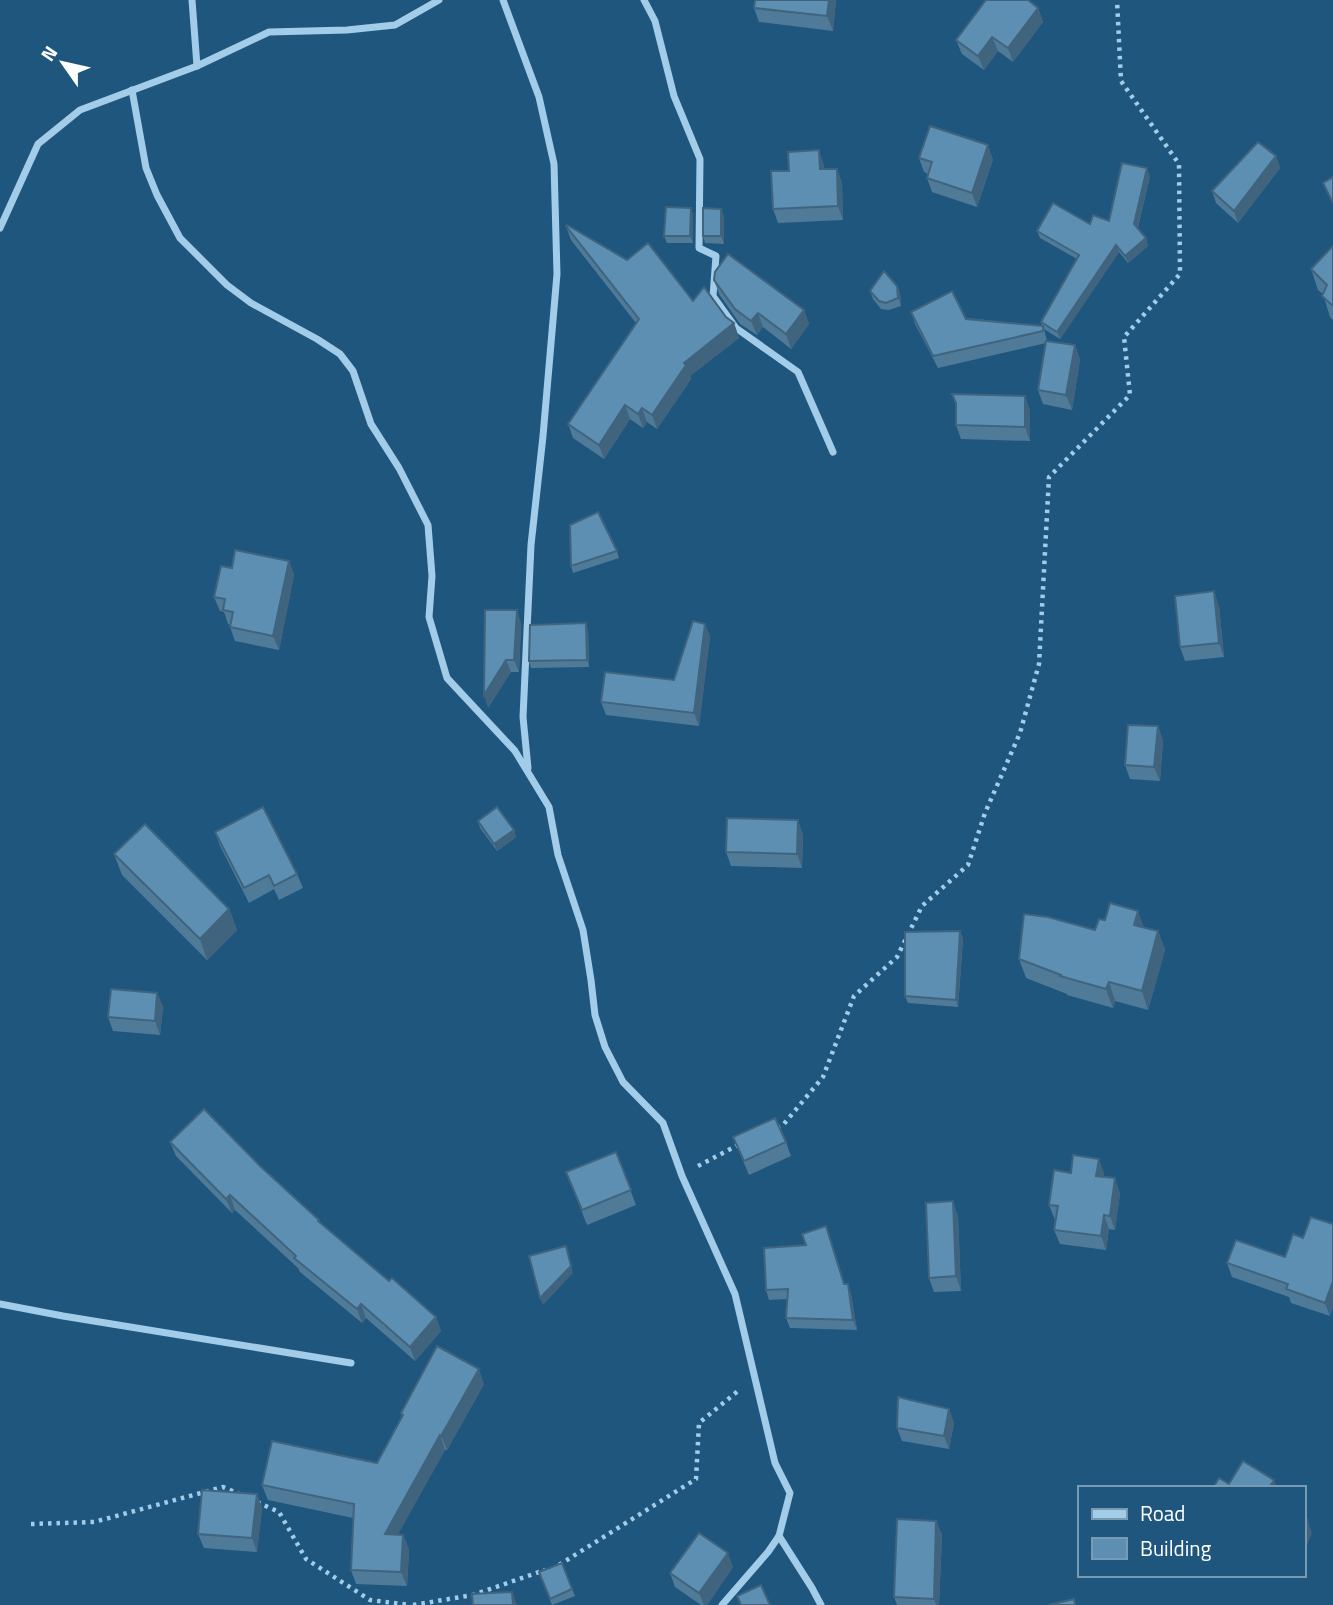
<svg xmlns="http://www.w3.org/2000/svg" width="1333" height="1605" font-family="'Titillium Web',sans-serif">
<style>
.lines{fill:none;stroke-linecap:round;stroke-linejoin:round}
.path{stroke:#a2cce8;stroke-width:4.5;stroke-dasharray:3.5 5;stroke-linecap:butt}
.minor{stroke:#a2cce8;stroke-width:7}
.wall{fill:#4f7b99}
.shaded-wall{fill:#40647d}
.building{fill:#5c8fb2;stroke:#40647d;stroke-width:2}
</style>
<rect width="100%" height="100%" fill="#1e567e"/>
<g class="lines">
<!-- path -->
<g class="path">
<path d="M 777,1128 L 783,1125 L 823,1077 L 854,996 L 897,957 L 922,906 L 968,865 L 985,813 L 1020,733 L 1039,664 L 1049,477 L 1130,395 L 1124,337 L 1180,274 L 1179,164 L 1121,81 L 1117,0"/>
<path d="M 698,1166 L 740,1144"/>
<path d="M 257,1502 L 279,1512 L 306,1559 L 370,1600 L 410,1605"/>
<path d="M 31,1524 L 94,1522 L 223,1487 L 239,1494"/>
<path d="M 559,1565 L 696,1479 L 699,1423 L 738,1391"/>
<path d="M 413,1605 L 473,1595 L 545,1570"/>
</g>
<!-- minor -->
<g class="minor">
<path d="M 192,0 L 197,66"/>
<path d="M 503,0 L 539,97 L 554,164 L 557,274 L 543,436 L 531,545 L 523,717 L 528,768"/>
<path d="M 644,0 L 655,21 L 674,96 L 700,159 L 699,248 L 716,256 L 713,296 L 736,328 L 798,372 L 833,452"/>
<path d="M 132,90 L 146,168 L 157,195 L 180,238 L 227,285 L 251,303 L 317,339 L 340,354 L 353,371 L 371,424 L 399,468 L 428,525 L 432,576 L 429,617 L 447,678 L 515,751 L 549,807 L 558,855 L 583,930 L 591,980 L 595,1015 L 605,1047 L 623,1082 L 663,1123 L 682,1176 L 735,1294 L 775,1463 L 790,1493 L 779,1536 L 768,1552 L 722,1605"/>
<path d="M 0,228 L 38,144 L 80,110 L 197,66 L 269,32 L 347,30 L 395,25 L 439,0"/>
<path d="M 0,1304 L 63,1316 L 351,1363"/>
<path d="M 779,1536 L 812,1588 L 821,1605"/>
</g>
</g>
<!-- wall -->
<g class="wall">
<path d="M 755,0 L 836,0 L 833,31 L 759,22 L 754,8 Z"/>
<path d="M 1038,8 L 1043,22 L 1013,62 L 998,51 L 984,70 L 962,54 L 956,40 Z"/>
<path d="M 1276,156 L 1280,168 L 1238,223 L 1216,203 L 1212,191 Z"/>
<path d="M 919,158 L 993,159 L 977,207 L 932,192 L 927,178 L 928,174 L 924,172 Z"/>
<path d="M 824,165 L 824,169 L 837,169 L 842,183 L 843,220 L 778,223 L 773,209 L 789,171 Z"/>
<path d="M 1150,176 L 1138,228 L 1146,238 L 1148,246 L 1128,263 L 1119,252 L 1060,339 L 1044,329 L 1047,341 L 1075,345 L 1080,360 L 1072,410 L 1043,404 L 1038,390 L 1046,343 L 938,368 L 915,324 L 911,312 L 1042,326 L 1041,322 L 1077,259 L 1040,238 L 1037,231 L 1109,221 Z"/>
<path d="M 691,208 L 693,215 L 693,243 L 667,243 L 664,236 Z"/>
<path d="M 724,216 L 724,244 L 705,243 L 703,236 Z"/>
<path d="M 566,226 L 693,301 L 726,317 L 734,323 L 739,338 L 690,376 L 691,379 L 657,429 L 647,422 L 643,428 L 630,419 L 604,459 L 573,438 L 568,424 L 636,323 L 571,240 Z"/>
<path d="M 1333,246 L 1333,320 L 1330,317 L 1323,294 L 1318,290 L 1311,269 Z"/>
<path d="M 714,280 L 804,310 L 809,324 L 791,349 L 763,327 L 757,335 L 740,324 L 719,294 Z"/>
<path d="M 897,286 L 900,293 L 901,306 L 889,310 L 881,309 L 873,299 L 870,291 Z"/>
<path d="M 952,394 L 1030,410 L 1030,441 L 961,439 L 956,425 L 956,406 Z"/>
<path d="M 617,551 L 619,558 L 573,573 L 571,566 Z"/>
<path d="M 289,561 L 294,575 L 279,650 L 235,641 L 230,627 L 230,625 L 228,624 L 224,612 L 220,611 L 214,597 L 232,568 Z"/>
<path d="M 1219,606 L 1224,657 L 1185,661 L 1180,647 Z"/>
<path d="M 521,623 L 519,672 L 511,672 L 488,708 Z"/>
<path d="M 705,624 L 710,637 L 699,726 L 606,715 L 601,702 L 674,680 Z"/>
<path d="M 588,630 L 589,667 L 531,668 L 529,661 Z"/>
<path d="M 1158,726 L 1163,741 L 1160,781 L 1130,779 L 1125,765 Z"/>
<path d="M 478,821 L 514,830 L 516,837 L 497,851 L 480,828 Z"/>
<path d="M 215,832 L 297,874 L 303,888 L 279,900 L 274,889 L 249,903 L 220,846 Z"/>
<path d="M 803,834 L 802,868 L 731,866 L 726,852 Z"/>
<path d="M 114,854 L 229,909 L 237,930 L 207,960 L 122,875 Z"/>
<path d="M 1144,927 L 1158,931 L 1165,950 L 1148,1010 L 1115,1001 L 1113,1008 L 1067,995 L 1067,994 L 1026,978 L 1019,959 L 1095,930 Z"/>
<path d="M 960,931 L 963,939 L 958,1007 L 908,1003 L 905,996 Z"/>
<path d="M 157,993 L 163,1007 L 160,1035 L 113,1031 L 108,1017 Z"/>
<path d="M 733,1137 L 786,1142 L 791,1156 L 749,1175 Z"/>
<path d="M 170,1142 L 260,1166 L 319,1220 L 320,1223 L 389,1281 L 436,1317 L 441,1331 L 415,1361 L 366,1318 L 362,1323 L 300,1272 L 298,1268 L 235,1210 L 232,1213 L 176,1156 Z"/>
<path d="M 616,1152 L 636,1205 L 587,1225 L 566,1172 Z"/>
<path d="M 1071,1173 L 1104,1173 L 1103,1177 L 1120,1193 L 1115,1230 L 1109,1229 L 1106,1250 L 1060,1244 L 1054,1230 L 1056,1220 L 1055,1220 L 1049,1205 Z"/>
<path d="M 958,1216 L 961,1291 L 934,1292 L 929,1278 Z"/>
<path d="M 1303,1238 L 1330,1316 L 1291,1303 L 1289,1297 L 1232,1277 L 1227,1263 L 1285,1257 Z"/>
<path d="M 848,1284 L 851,1294 L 857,1330 L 790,1328 L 786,1318 L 787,1299 L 769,1300 L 766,1290 Z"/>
<path d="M 484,1384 L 447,1450 L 445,1450 L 397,1535 L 403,1535 L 409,1550 L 407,1586 L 356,1584 L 351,1570 L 353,1518 L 268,1500 L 262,1485 L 377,1463 L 402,1417 L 401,1413 Z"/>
<path d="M 949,1409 L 954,1423 L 949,1449 L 902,1441 L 897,1428 Z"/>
<path d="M 257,1494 L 262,1508 L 257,1552 L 204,1548 L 198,1534 Z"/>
<path d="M 936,1521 L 942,1535 L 939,1605 L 897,1605 L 894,1597 Z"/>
<path d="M 562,1563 L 575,1596 L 552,1605 L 539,1572 Z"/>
<path d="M 733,1567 L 707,1605 L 701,1605 L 675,1587 L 670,1573 Z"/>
</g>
<!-- shaded-wall -->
<g class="shaded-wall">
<path d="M 829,0 L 836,0 L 833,31 L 827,16 Z"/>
<path d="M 1038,8 L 1043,22 L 1013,62 L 1008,48 Z"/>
<path d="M 992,37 L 998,51 L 984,70 L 978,56 Z"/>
<path d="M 988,145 L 993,159 L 977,207 L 972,193 Z"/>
<path d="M 819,150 L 824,165 L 825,184 L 820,169 Z"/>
<path d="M 1276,156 L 1280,168 L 1238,223 L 1234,211 Z"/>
<path d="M 1147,168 L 1150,176 L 1137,231 L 1134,224 Z"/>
<path d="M 837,169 L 842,183 L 843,220 L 838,206 Z"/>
<path d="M 691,208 L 693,215 L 693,243 L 690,236 Z"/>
<path d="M 721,209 L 724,216 L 724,244 L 721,236 Z"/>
<path d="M 1146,238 L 1148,246 L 1128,263 L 1125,256 Z"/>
<path d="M 1116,245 L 1119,252 L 1060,339 L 1057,332 Z"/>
<path d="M 897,286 L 900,293 L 901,306 L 898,298 Z"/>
<path d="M 804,310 L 809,324 L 791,349 L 786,334 Z"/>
<path d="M 758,313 L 763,327 L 757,335 L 751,321 Z"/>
<path d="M 734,323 L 739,338 L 690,376 L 691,379 L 657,429 L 652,415 L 684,363 Z"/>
<path d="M 1075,345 L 1080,360 L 1072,410 L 1066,395 Z"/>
<path d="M 1025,396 L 1030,410 L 1030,441 L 1025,427 Z"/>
<path d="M 625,405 L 630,419 L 604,459 L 599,445 Z"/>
<path d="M 642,408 L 647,422 L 643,428 L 638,414 Z"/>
<path d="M 289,561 L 294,575 L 279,650 L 273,636 Z"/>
<path d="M 1214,591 L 1219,606 L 1224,657 L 1219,643 Z"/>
<path d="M 517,610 L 521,623 L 519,672 L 514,660 Z"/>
<path d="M 586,623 L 588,630 L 589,667 L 587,660 Z"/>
<path d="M 705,624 L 710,637 L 699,726 L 694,713 Z"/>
<path d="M 506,660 L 511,672 L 488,708 L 484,695 Z"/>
<path d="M 1158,726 L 1163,741 L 1160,781 L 1154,767 Z"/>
<path d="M 798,820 L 803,834 L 802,868 L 797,854 Z"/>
<path d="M 514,830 L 516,837 L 497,851 L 494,844 Z"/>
<path d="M 229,909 L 237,930 L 207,960 L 200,939 Z"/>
<path d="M 1138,911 L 1145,930 L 1134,925 Z"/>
<path d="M 960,931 L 963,939 L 958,1007 L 956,1000 Z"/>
<path d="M 1158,931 L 1165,950 L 1148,1010 L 1142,991 Z"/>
<path d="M 1109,982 L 1115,1001 L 1113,1008 L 1106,989 Z"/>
<path d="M 157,993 L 163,1007 L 160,1035 L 155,1021 Z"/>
<path d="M 1099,1159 L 1104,1173 L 1101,1190 L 1096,1176 Z"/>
<path d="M 1115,1178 L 1120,1193 L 1115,1230 L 1110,1216 Z"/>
<path d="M 230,1195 L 235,1210 L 232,1213 L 226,1199 Z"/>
<path d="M 953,1201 L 958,1216 L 961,1291 L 956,1276 Z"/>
<path d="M 1104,1215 L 1109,1229 L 1106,1250 L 1101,1236 Z"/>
<path d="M 566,1246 L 573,1273 L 543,1305 L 540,1298 Z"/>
<path d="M 1333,1281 L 1333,1309 L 1330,1316 L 1325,1303 Z"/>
<path d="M 848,1284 L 851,1294 L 857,1330 L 853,1320 Z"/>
<path d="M 361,1304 L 366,1318 L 362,1323 L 357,1309 Z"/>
<path d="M 436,1317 L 441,1331 L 415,1361 L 410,1347 Z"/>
<path d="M 479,1369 L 484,1384 L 447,1450 L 441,1436 Z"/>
<path d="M 949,1409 L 954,1423 L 949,1449 L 944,1436 Z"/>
<path d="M 440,1435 L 445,1450 L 390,1549 L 385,1534 Z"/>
<path d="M 1274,1480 L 1277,1488 L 1269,1488 Z"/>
<path d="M 257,1494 L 262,1508 L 257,1552 L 252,1538 Z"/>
<path d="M 1307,1519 L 1312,1533 L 1303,1554 L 1303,1527 Z"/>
<path d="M 936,1521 L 942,1535 L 939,1605 L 936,1605 L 934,1599 Z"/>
<path d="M 403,1535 L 409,1550 L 407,1586 L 401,1572 Z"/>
<path d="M 728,1553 L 733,1567 L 707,1605 L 704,1605 L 699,1593 Z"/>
<path d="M 512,1592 L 517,1605 L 513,1605 Z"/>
</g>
<!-- building -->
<g class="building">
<path d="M 755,0 L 829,0 L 827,16 L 754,8 Z"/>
<path d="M 986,0 L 1028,0 L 1038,8 L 1008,48 L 992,37 L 978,56 L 956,40 Z"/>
<path d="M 930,126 L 988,145 L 972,193 L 927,178 L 932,162 L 919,158 Z"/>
<path d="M 1258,142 L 1276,156 L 1234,211 L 1212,191 Z"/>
<path d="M 819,150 L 820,169 L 837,169 L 838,206 L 773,209 L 771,171 L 789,171 L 788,152 Z"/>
<path d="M 1122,163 L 1147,168 L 1134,224 L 1146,238 L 1125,256 L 1116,245 L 1057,332 L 1041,322 L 1079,255 L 1037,231 L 1053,203 L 1090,224 L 1093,215 L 1109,221 Z"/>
<path d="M 1333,177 L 1333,203 L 1323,183 Z"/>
<path d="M 666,207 L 691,208 L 690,236 L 664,236 Z"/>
<path d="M 703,208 L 721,209 L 721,236 L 703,236 Z"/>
<path d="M 567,225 L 627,260 L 648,243 L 693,301 L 704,287 L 726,317 L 734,323 L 684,363 L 686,365 L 652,415 L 642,408 L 638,414 L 625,405 L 599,445 L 568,424 L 639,319 L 566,226 Z"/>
<path d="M 1333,246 L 1333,306 L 1322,296 L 1327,285 L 1311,269 Z"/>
<path d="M 728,254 L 804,310 L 786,334 L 758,313 L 751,321 L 735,309 L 714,280 L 715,272 Z"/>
<path d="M 884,271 L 897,286 L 898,298 L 886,303 L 879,301 L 870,291 Z"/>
<path d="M 952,291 L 966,319 L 1043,326 L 1043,331 L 933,356 L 911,312 Z"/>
<path d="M 1046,341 L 1075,345 L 1066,395 L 1038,390 Z"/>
<path d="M 952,394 L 1025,396 L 1025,427 L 956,425 L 956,403 Z"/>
<path d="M 598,512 L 617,551 L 571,566 L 570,525 Z"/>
<path d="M 235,550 L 289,561 L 273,636 L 230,627 L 233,612 L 223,610 L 225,599 L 214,597 L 221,566 L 232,568 Z"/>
<path d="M 1214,591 L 1219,643 L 1180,647 L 1175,596 Z"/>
<path d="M 485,610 L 517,610 L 514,660 L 506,660 L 484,695 Z"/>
<path d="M 693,621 L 705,624 L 694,713 L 601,702 L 605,672 L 674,680 Z"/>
<path d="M 586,623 L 587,660 L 529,661 L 530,625 Z"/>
<path d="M 1128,725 L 1158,726 L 1154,767 L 1125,765 Z"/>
<path d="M 263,807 L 297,874 L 274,886 L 269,875 L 244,888 L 215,832 Z"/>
<path d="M 497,807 L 514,830 L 494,844 L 478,821 Z"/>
<path d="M 727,818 L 798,820 L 797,854 L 726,852 Z"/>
<path d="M 145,824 L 229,909 L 200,939 L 114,854 Z"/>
<path d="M 1110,903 L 1138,911 L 1134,925 L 1158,931 L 1142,991 L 1109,982 L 1106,989 L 1060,976 L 1061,975 L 1019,959 L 1024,914 L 1048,917 L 1095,930 L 1099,919 L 1105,920 Z"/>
<path d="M 960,931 L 956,1000 L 905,996 L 905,932 Z"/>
<path d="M 111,989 L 157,993 L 155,1021 L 108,1017 Z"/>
<path d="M 204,1109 L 260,1166 L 319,1220 L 318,1221 L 389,1281 L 392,1278 L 436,1317 L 410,1347 L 361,1304 L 357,1309 L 294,1258 L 296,1256 L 230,1195 L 226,1199 L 170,1142 Z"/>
<path d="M 775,1118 L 786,1142 L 744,1161 L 733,1137 Z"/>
<path d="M 616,1152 L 631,1190 L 582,1210 L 566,1172 Z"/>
<path d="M 1073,1155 L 1099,1159 L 1096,1176 L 1115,1178 L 1110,1216 L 1104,1215 L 1101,1236 L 1054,1230 L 1058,1206 L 1049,1205 L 1054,1170 L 1071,1173 Z"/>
<path d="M 953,1201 L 956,1276 L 929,1278 L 926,1203 Z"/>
<path d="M 1311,1217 L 1333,1224 L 1333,1281 L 1325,1303 L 1286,1289 L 1288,1284 L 1227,1263 L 1236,1240 L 1285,1257 L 1293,1234 L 1303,1238 Z"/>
<path d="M 826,1226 L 844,1284 L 848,1284 L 853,1320 L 786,1318 L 788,1289 L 766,1290 L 764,1248 L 806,1245 L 802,1234 Z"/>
<path d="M 566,1246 L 571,1266 L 540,1298 L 529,1256 Z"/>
<path d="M 437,1346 L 479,1369 L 441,1436 L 440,1435 L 385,1534 L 403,1535 L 401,1572 L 351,1570 L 354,1504 L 262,1485 L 272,1441 L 377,1463 L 403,1415 L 401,1413 Z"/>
<path d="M 898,1397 L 949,1409 L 944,1436 L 897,1428 Z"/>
<path d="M 1243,1461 L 1274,1480 L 1269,1488 L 1213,1488 L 1219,1478 L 1229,1484 Z"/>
<path d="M 202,1490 L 257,1494 L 252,1538 L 198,1534 Z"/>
<path d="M 1303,1518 L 1307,1519 L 1303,1527 Z"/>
<path d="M 897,1519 L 936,1521 L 934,1599 L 894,1597 Z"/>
<path d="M 699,1533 L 728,1553 L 699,1593 L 670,1573 Z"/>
<path d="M 562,1563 L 572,1589 L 550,1599 L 539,1572 Z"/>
<path d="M 761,1585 L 770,1605 L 741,1605 L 737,1596 Z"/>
<path d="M 512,1592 L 513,1605 L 473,1605 L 472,1594 Z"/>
<path d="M 1074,1599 L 1075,1605 L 1049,1605 Z"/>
</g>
<!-- legend -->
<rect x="1078" y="1486" width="228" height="91" fill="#1e567e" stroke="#789ab2" stroke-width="2"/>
<rect x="1092" y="1509" width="35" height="10" fill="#a2cce8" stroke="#789ab2" stroke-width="2"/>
<text x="1140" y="1521" font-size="21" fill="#ffffff">Road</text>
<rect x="1092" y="1538" width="35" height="21" fill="#5c8fb2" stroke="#789ab2" stroke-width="2"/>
<text x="1140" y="1556" font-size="21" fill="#ffffff">Building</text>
<!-- north arrow -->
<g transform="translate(63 63) rotate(304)" stroke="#1e567e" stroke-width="5" paint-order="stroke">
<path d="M0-5L12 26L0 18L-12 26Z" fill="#ffffff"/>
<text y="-10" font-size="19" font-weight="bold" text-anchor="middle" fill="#ffffff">N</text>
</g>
</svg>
